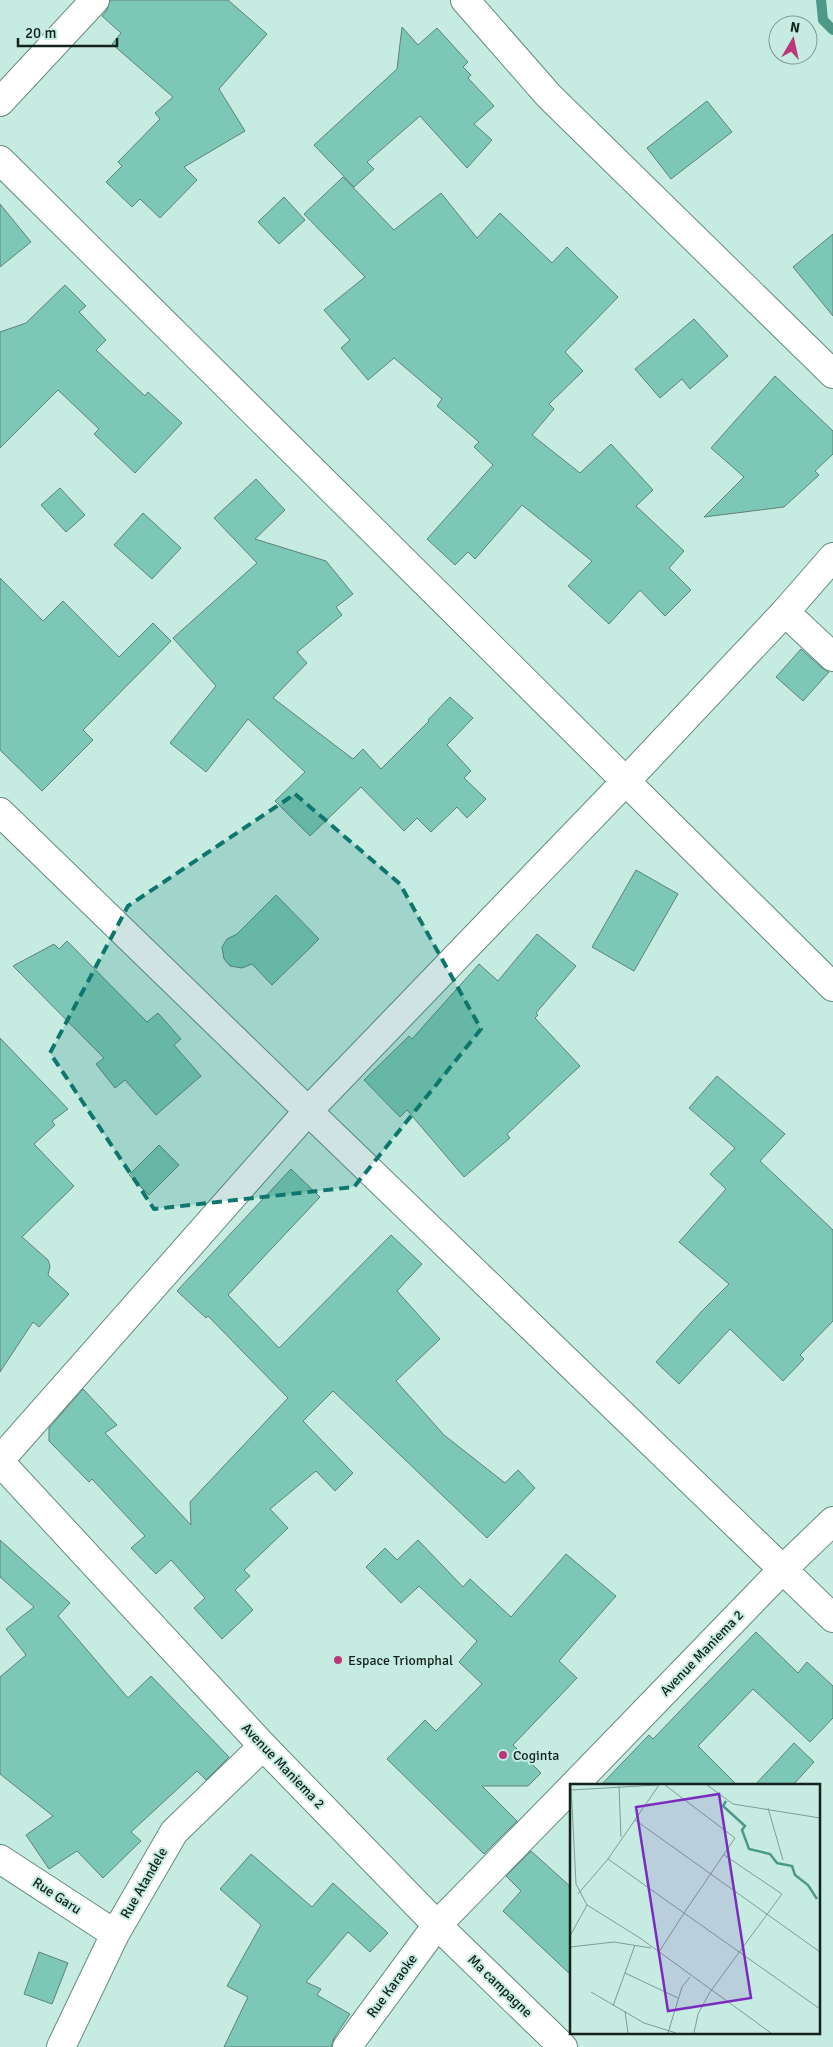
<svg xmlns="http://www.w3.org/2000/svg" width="833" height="2047" font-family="Signika,sans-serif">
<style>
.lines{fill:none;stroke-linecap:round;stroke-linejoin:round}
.stream{stroke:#4e9888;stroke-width:10}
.building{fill:#7dc7b6;stroke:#5f8279}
.minor-casing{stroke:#678a81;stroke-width:30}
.tertiary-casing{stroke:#678a81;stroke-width:30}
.minor{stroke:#fff;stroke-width:28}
.tertiary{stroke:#fff;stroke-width:28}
.marked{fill:#0f766e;fill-opacity:0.2;stroke:#0f766e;stroke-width:4;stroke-dasharray:10 6;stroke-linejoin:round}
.poi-dot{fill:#bc3678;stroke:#c6ece2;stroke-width:2}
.labels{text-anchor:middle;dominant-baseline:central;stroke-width:4;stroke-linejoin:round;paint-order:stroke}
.street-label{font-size:14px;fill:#14221e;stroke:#c6ece2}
.poi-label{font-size:14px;fill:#14221e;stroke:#c6ece2;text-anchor:start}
.inset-river{fill:none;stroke:#4e9888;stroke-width:2.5}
.inset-road{fill:none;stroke:#7f9b94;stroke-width:1}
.view{fill:#7b2cbf;fill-opacity:0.15;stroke:#7b2cbf;stroke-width:2.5}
.inset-edge{fill:none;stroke:#14221e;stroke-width:2.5}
</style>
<rect width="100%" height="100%" fill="#c6ece2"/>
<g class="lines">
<!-- stream -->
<path class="stream" d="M 821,0 L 823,20 L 833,30"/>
</g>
<!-- building -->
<g class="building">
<path d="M 110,0 L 228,0 L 267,34 L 219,89 L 245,131 L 184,167 L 197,180 L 160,218 L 140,199 L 132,207 L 106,182 L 122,166 L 118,162 L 160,119 L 155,113 L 173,97 L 112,44 L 121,33 L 102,16 L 107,10 Z"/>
<path d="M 402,27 L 418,45 L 437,28 L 468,62 L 463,67 L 471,75 L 468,78 L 494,106 L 474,124 L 492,140 L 467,168 L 420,116 L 367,162 L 374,169 L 354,187 L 314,145 L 397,69 Z"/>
<path d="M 707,101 L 732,132 L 671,179 L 647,148 Z"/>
<path d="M 343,177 L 394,230 L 441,193 L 477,238 L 500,213 L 552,263 L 567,247 L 618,297 L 565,352 L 583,371 L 549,404 L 554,409 L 532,435 L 580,473 L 611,444 L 653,490 L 636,506 L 684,551 L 669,568 L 691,590 L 665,616 L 640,590 L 609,624 L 568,586 L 592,561 L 522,505 L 475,559 L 468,552 L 455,565 L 427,539 L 493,465 L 474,447 L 479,442 L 437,406 L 442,399 L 394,358 L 368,380 L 341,348 L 350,340 L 324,310 L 365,277 L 304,214 Z"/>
<path d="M 284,197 L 305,220 L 279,244 L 258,222 Z"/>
<path d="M 0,204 L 31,242 L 0,267 Z"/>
<path d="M 833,234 L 833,316 L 793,267 Z"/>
<path d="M 65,285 L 86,306 L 79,312 L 106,340 L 96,350 L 145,396 L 148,392 L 182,423 L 135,473 L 94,434 L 99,429 L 58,390 L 0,448 L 0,332 L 26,323 Z"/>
<path d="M 694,319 L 728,356 L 690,389 L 682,379 L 660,398 L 635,369 Z"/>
<path d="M 775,376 L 833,431 L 833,454 L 815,471 L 819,475 L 784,507 L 704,517 L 744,477 L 711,448 Z"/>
<path d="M 256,479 L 285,510 L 255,539 L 326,561 L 353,594 L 336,607 L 342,615 L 297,652 L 307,663 L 273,698 L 353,759 L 363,749 L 381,769 L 429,721 L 428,720 L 450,697 L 473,718 L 447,745 L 471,771 L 464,778 L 486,799 L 467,818 L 457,807 L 431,832 L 417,818 L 404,831 L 361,787 L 310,836 L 275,801 L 305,772 L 248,719 L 206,772 L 170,743 L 216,686 L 173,638 L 257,563 L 214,518 Z"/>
<path d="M 60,488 L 85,515 L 66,532 L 41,505 Z"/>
<path d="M 143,513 L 181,548 L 152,579 L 114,545 Z"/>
<path d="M 0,578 L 43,621 L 63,601 L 119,657 L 153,623 L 171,641 L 83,730 L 93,740 L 42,791 L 0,750 Z"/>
<path d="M 801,649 L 822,668 L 829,672 L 803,701 L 776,677 Z"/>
<path d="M 636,870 L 678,894 L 634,971 L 592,947 Z"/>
<path d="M 276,895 L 319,939 L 272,985 L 252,964 L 242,968 L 230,966 L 224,959 L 222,947 L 227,939 L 237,934 Z"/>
<path d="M 537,934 L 576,966 L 536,1013 L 538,1015 L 535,1018 L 580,1066 L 507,1134 L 510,1138 L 464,1177 L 407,1110 L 400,1117 L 364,1080 L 409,1036 L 412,1039 L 479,964 L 498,981 Z"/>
<path d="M 67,941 L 147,1022 L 158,1013 L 181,1039 L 174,1045 L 201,1076 L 156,1115 L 125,1080 L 115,1088 L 96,1064 L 104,1058 L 13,966 L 54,944 L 59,949 Z"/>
<path d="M 0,1038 L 68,1109 L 52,1121 L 55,1125 L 34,1144 L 74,1186 L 22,1237 L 48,1260 L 50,1266 L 48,1275 L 69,1294 L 39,1327 L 33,1322 L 0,1372 Z"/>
<path d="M 717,1076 L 785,1134 L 760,1161 L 833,1230 L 833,1321 L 800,1355 L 804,1359 L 783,1381 L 730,1329 L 679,1384 L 656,1362 L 701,1312 L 729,1284 L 679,1242 L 726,1189 L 710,1174 L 735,1148 L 689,1108 Z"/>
<path d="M 159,1145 L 179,1165 L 149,1195 L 129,1175 Z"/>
<path d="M 291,1169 L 320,1197 L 228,1295 L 279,1348 L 391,1235 L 422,1264 L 397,1291 L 440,1339 L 396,1381 L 444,1435 L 505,1483 L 518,1470 L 535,1488 L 487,1538 L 333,1391 L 303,1421 L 353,1473 L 335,1491 L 316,1471 L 270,1509 L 288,1528 L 244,1570 L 250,1576 L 235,1590 L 253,1610 L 222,1639 L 194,1608 L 205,1598 L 171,1560 L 156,1574 L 131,1548 L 145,1536 L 92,1479 L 89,1482 L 49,1441 L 49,1428 L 83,1389 L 117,1425 L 105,1433 L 191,1525 L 190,1502 L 288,1398 L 208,1316 L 206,1318 L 177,1291 Z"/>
<path d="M 0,1540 L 70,1603 L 58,1616 L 128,1698 L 151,1676 L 229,1757 L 206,1780 L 197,1771 L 131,1832 L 141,1841 L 103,1878 L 77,1851 L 49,1869 L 26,1835 L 53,1816 L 0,1774 L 0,1677 L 26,1655 L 6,1629 L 34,1607 L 0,1577 Z"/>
<path d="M 418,1540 L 463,1587 L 470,1579 L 511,1617 L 566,1554 L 616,1596 L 559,1661 L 577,1678 L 513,1745 L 541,1773 L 528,1786 L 482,1786 L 517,1821 L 484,1854 L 387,1759 L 425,1720 L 436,1731 L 482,1684 L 459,1662 L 477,1641 L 419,1586 L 401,1603 L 366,1567 L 385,1548 L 397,1560 Z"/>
<path d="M 756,1632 L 798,1673 L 807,1662 L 833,1686 L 833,1718 L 810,1742 L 753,1689 L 698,1746 L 738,1786 L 600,1786 L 649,1735 L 653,1739 Z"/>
<path d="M 794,1743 L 814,1762 L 792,1786 L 754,1786 Z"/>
<path d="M 531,1851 L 572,1888 L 572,1976 L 503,1911 L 521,1891 L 506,1876 Z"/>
<path d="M 251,1854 L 312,1907 L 333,1883 L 388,1933 L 370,1952 L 348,1932 L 306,1982 L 321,1989 L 317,1995 L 350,2014 L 334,2038 L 331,2047 L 224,2047 L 248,1997 L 227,1986 L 261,1925 L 220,1889 Z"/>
<path d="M 39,1952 L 68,1963 L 52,2004 L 24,1994 Z"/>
</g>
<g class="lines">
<!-- minor casing -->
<g class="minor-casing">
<g id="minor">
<path d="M 465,0 L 549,96 L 833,374"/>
<path d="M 0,102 L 95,0"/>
<path d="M 0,160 L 833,987"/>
<path d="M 833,557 L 785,612 L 626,781 L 308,1111 L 833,1618"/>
<path d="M 785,612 L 833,657"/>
<path d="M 0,812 L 308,1111 L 0,1460"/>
<path d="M 573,1786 L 783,1569 L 833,1521"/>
<path d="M 0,1859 L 115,1934"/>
<path d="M 61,2047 L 115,1934 L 174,1832 L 263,1746"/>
<path d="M 347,2047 L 437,1925 L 572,1787"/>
</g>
</g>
<!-- tertiary casing -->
<g class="tertiary-casing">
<path id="tertiary" d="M 0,1462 L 263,1746 L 437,1925 L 563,2047"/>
</g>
<!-- minor -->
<use href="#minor" class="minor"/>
<!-- tertiary -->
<use href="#tertiary" class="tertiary"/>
</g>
<!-- marked area -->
<path class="marked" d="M 295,794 L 400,884 L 481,1029 L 354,1187 L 154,1209 L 50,1053 L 128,906 Z"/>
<!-- markers -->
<g class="poi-dot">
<circle cx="338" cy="1660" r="5"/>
<circle cx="503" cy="1755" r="5"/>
</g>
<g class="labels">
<!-- street labels -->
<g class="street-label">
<text transform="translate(702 1653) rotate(-46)">Avenue Maniema 2</text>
<text transform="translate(283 1766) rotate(46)">Avenue Maniema 2</text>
<text transform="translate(144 1883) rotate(-60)">Rue Atandele</text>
<text transform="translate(57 1896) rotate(33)">Rue Garu</text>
<text transform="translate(392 1986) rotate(-54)">Rue Karaoke</text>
<text transform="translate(500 1986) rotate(44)">Ma campagne</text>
</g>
<!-- poi labels -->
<g class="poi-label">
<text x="348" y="1660">Espace Triomphal</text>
<text x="513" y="1755">Coginta</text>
</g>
</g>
<!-- overview -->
<g transform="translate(570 1784)">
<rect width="250" height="250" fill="#c6ece2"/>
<path class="inset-river" d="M 156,17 L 153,22 L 175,42 L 172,46 L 179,65 L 200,70 L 207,79 L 222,82 L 225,91 L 238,101 L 247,115"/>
<path class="inset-road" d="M 1,1 L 6,100 L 17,121 L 70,154 L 201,249M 95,1 L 165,54 L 114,129 L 250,225M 137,1 L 163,20 L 250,34M 49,2 L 51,53M 1,6 L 87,1M 198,24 L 213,76M 65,36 L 250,168M 38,75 L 114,129 L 89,168M 8,110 L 38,75 L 89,1M 0,152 L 17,121M 0,163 L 44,158 L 81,164M 55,189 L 108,214M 21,208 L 74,239 L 106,249M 43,222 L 65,161M 55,227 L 58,249M 98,249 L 112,203 L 120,193M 124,249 L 128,230 L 140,208 L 212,110 L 154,71"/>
<path class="view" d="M 149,10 L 181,214 L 98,227 L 66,23 Z"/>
<rect width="250" height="250" class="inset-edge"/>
</g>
<!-- north arrow -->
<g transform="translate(793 40) rotate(9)"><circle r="24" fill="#c6ece2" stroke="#7f9b94"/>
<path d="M0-4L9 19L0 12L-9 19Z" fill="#bc3678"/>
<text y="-8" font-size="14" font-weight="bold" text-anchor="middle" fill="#14221e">N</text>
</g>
<!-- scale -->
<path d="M18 38v8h99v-8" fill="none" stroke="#14221e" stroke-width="2.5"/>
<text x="25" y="38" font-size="15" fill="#14221e" stroke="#c6ece2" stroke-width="4" paint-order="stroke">20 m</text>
</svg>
